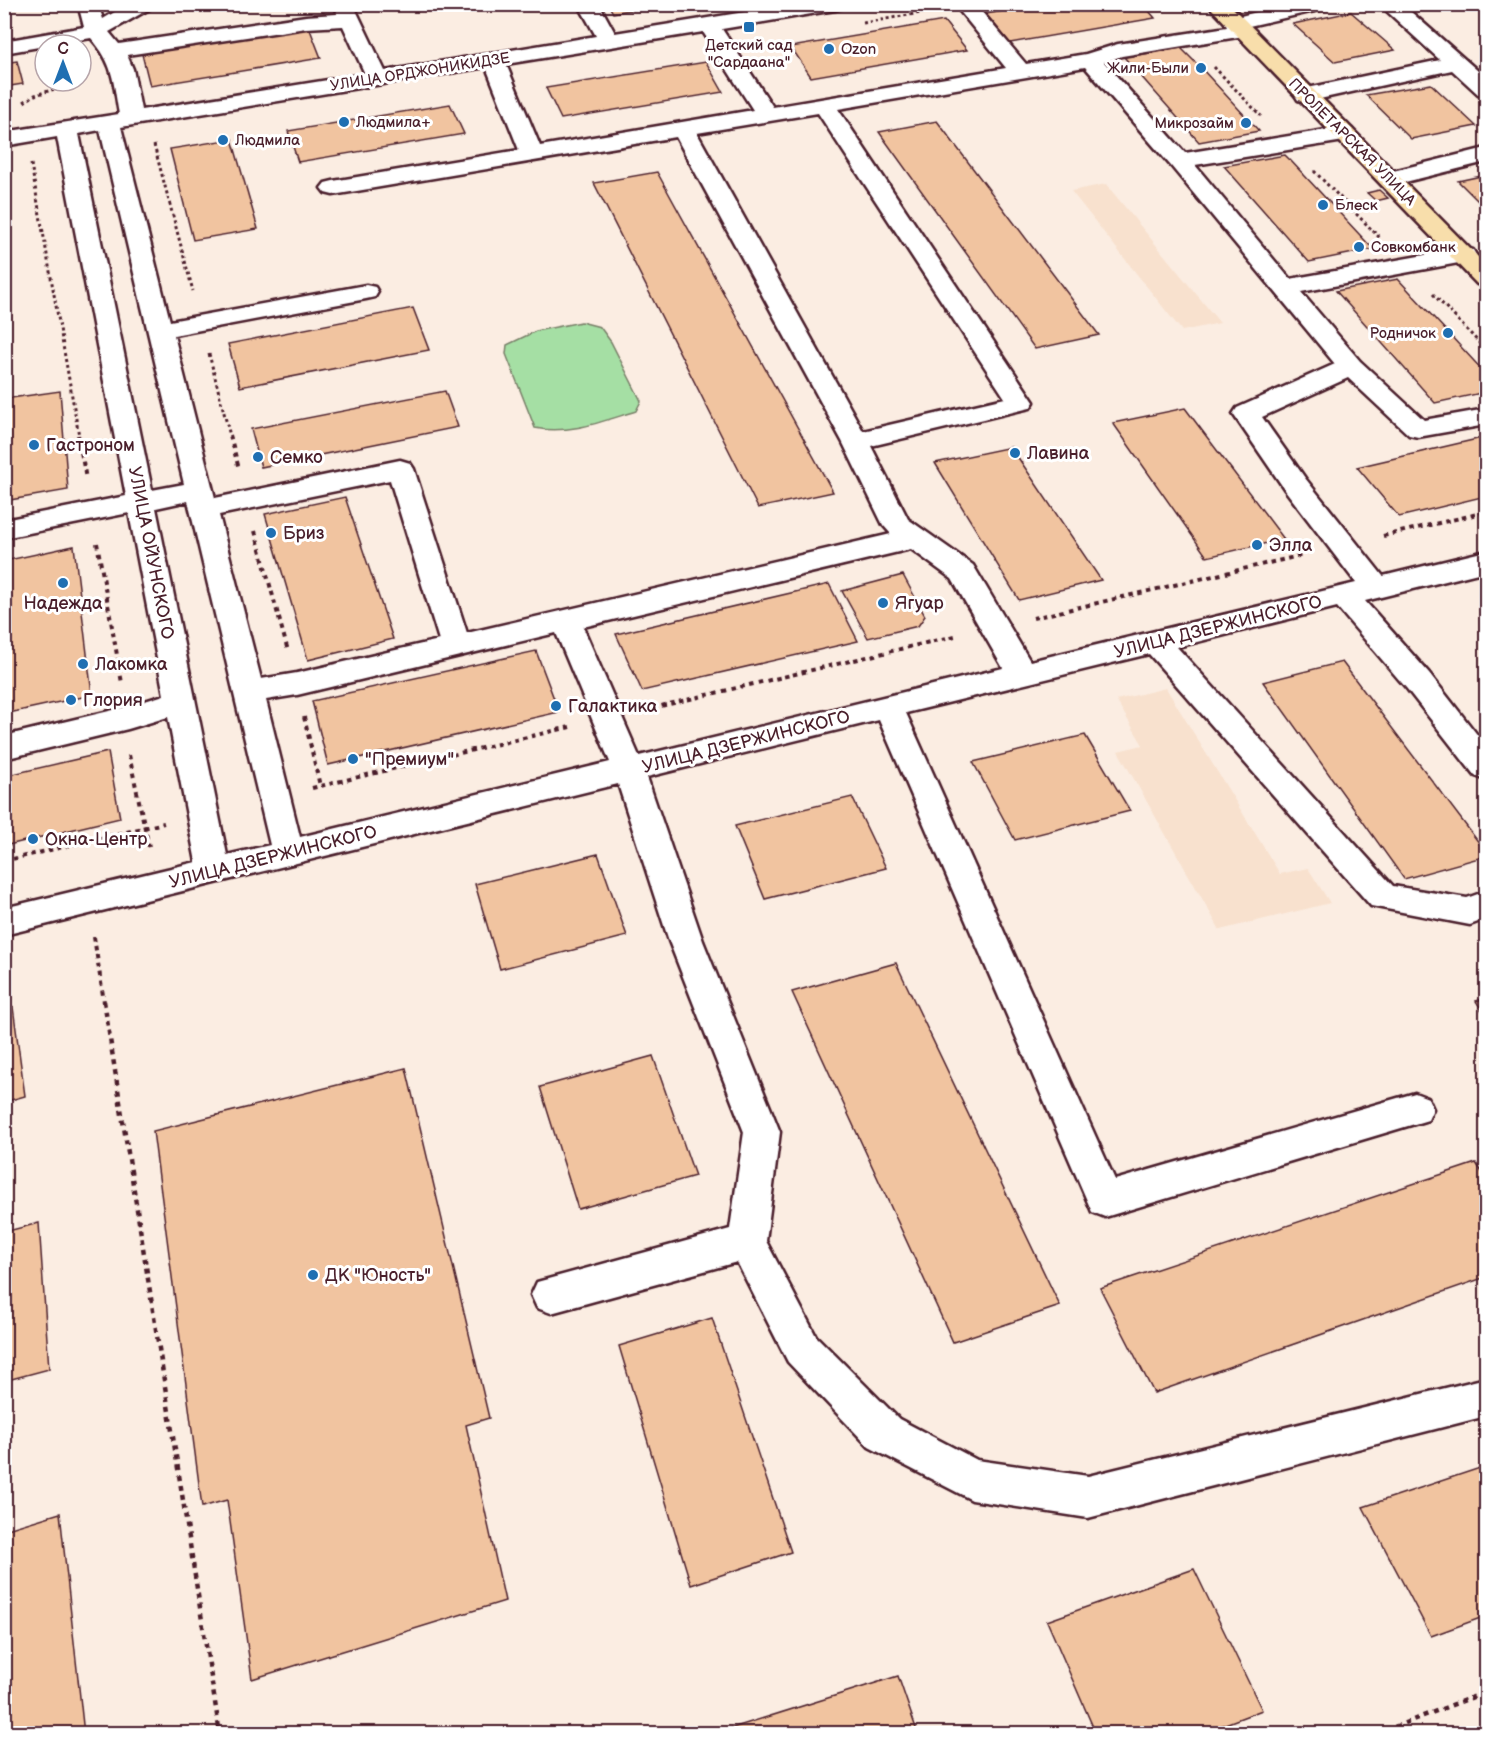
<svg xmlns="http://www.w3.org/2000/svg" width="1491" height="1738" font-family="'Balsamiq Sans',sans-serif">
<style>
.built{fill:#f8e1ce}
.green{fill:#a5dfa4;stroke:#787f68;stroke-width:1.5}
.building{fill:#f1c4a0;stroke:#4a1f2b;stroke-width:1.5}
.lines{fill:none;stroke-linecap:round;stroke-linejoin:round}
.minor-casing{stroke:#4a1f2b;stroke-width:5}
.major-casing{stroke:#4a1f2b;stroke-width:5}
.path-far2{stroke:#4a1f2b;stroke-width:3;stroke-dasharray:3 3;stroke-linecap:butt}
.path-far1{stroke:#4a1f2b;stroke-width:4;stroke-dasharray:4.5 4.5;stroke-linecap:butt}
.path{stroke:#4a1f2b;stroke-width:4.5;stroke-dasharray:5 5;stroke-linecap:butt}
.minor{fill:#fff;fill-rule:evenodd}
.major{fill:#f8deab;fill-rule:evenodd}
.poi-dot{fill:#1f6fb2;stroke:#fff;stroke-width:2}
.labels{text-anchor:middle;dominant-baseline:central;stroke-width:6;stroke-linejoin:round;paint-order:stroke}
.far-poi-label{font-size:15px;fill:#4a1f2b;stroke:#fff;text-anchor:start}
.far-street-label{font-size:15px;fill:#4a1f2b;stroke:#fff}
.poi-label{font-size:18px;fill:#4a1f2b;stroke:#fff;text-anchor:start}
.street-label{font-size:18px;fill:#4a1f2b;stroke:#fff}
</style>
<rect width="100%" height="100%" fill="#fbede2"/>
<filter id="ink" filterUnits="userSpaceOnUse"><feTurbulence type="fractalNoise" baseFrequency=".0167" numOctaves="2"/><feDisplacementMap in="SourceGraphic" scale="12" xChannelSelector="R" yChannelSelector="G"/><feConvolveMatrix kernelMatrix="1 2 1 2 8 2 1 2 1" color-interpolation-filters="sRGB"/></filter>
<g filter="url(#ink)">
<!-- built -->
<g class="built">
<path d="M 1106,184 L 1220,323 L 1182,331 L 1071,191 Z"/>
<path d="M 1166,688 L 1280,874 L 1308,868 L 1330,903 L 1220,930 L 1118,751 L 1143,745 L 1116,700 Z"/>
</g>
<!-- green -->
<path class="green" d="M 581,322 L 600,327 L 611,342 L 641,401 L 636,411 C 603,421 570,435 535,428 L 506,354 L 507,345 L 536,331 Z"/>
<!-- building -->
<g class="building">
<path d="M 232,4 L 270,4 L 234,10 Z"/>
<path d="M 608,4 L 666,4 L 613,13 Z"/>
<path d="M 1045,4 L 1143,4 L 1155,18 L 1010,43 L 986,14 Z"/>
<path d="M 1351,12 L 1395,50 L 1335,62 L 1293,24 Z"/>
<path d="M 944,21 L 967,50 L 811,77 L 791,47 Z"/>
<path d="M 309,27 L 321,58 L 150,86 L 142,54 Z"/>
<path d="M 1181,48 L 1201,68 L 1259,131 L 1199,142 L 1124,57 Z"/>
<path d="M 17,61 L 23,84 L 4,87 L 4,63 Z"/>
<path d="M 706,62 L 723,92 L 561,119 L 546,88 Z"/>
<path d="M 1431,84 L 1476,126 L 1411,139 L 1366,95 Z"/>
<path d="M 450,104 L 464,134 L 298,162 L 288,131 Z"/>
<path d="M 937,121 L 1099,335 L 1035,349 L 879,132 Z"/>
<path d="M 232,139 L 258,229 L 193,240 L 170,149 Z"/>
<path d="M 1285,155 L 1291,161 L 1373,249 L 1309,262 L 1224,166 Z"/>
<path d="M 657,172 L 833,492 L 758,508 L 594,183 Z"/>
<path d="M 1486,175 L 1486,209 L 1458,181 Z"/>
<path d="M 1379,190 L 1388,198 L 1376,201 L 1367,193 Z"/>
<path d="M 1398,279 L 1486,374 L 1486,392 L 1435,403 L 1336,291 Z"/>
<path d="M 413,308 L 429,350 L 240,387 L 228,344 Z"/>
<path d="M 60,391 L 68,490 L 4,501 L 4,399 Z"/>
<path d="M 445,391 L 458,427 L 261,467 L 251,429 Z"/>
<path d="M 1185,408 L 1284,539 L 1207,557 L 1113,423 Z"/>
<path d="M 1486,437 L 1486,496 L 1399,517 L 1357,467 Z"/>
<path d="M 1011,447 L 1015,453 L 1101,580 L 1019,600 L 935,463 Z"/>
<path d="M 345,497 L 393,639 L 308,660 L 265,514 Z"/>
<path d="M 74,546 L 92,695 L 4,714 L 4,561 Z"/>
<path d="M 903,575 L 925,616 L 918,626 L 868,638 L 842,591 Z"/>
<path d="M 829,584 L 858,641 L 642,691 L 616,634 Z"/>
<path d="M 536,651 L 559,712 L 328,765 L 312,701 Z"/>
<path d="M 1342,662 L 1486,852 L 1486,856 L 1404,879 L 1263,682 Z"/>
<path d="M 1085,735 L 1130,811 L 1015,840 L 973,762 Z"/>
<path d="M 108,752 L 120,818 L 4,846 L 4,776 Z"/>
<path d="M 852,797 L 886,868 L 765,899 L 735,826 Z"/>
<path d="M 598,854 L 627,936 L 500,969 L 475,884 Z"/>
<path d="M 896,963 L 1060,1306 L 953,1342 L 792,992 Z"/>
<path d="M 1486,998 L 1486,1017 L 1476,1001 Z"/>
<path d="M 13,1007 L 25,1096 L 4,1102 L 4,1009 Z"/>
<path d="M 653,1056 L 695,1176 L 578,1209 L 540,1087 Z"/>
<path d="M 406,1068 L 489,1418 L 466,1425 L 505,1601 L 252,1679 L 227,1500 L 202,1507 L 153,1131 Z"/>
<path d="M 1476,1163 L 1486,1178 L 1486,1277 L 1154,1393 L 1100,1288 Z"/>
<path d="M 39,1223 L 49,1369 L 4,1381 L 4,1232 Z"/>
<path d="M 712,1318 L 791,1552 L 691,1585 L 619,1346 Z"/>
<path d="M 1486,1466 L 1486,1616 L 1431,1636 L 1363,1507 Z"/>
<path d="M 60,1513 L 84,1734 L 4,1734 L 4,1530 Z"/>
<path d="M 1194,1569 L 1262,1710 L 1199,1734 L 1096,1734 L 1047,1621 Z"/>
<path d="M 898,1676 L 918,1734 L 731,1734 L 729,1729 Z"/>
</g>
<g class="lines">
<!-- minor casing -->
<g class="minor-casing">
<g id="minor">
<path d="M 78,4 L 98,4 L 103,19 L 128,4 L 154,4 L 151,8 L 109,32 L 119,44 L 306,16 L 337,14 L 336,4 L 356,4 L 355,8 L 385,71 L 596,36 L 578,4 L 599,4 L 615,33 L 794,4 L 845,4 L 842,8 L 835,10 L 722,29 L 773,107 L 1006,68 L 954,4 L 975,4 L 1026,64 L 1086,54 L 1118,44 L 1227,27 L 1225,23 L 1228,19 L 1291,4 L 1331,4 L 1328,8 L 1249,26 L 1254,31 L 1250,35 L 1122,56 L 1104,62 L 1185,153 L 1344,127 L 1352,129 L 1355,134 L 1352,139 L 1344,141 L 1195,165 L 1290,279 L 1464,248 L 1473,250 L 1476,255 L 1473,260 L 1464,262 L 1301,292 L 1360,361 L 1424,420 L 1486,409 L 1486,425 L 1418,437 L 1409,435 L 1348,378 L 1262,417 L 1305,478 L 1383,576 L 1486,551 L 1486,571 L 1365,601 L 1429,673 L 1486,746 L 1486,780 L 1475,776 L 1407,689 L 1337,607 L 1177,647 L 1393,886 L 1467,898 L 1486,891 L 1486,919 L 1470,925 L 1371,906 L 1149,654 L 906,713 L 1115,1180 L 1415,1093 L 1428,1098 L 1433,1109 L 1428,1120 L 1105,1217 L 1092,1212 L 879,720 L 647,777 L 703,941 L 780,1132 L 766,1241 L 816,1336 L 899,1419 L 977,1460 L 1088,1476 L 1486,1378 L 1486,1416 L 1088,1518 L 972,1500 L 869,1447 L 788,1362 L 737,1262 L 551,1313 L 537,1308 L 531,1295 L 537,1282 L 730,1229 L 744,1132 L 669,941 L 618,784 L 4,935 L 4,908 L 196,862 L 168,717 L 128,729 L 4,759 L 4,736 L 126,707 L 164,695 L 129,513 L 4,538 L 4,520 L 126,496 L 57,137 L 4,146 L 4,132 L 119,114 C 113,81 114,64 91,38 L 4,53 L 4,41 L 84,27 ZM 343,26 L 365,74 L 141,110 L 133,69 L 127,55 L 306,28 ZM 703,32 L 753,110 L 540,146 L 506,64 ZM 486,67 L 519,150 L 333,181 L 325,183 L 321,188 L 325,193 L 333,195 L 676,137 L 842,441 L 883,525 L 891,534 L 467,633 L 414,469 L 410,463 L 400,460 L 215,498 L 174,335 L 366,299 L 375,297 L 378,292 L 375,287 L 366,285 L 170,321 L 121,127 ZM 1085,67 L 1171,166 L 1335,364 L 1237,408 L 1233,414 L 1285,490 L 1356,583 L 1030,661 L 973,565 L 908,519 L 871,446 L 1030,408 L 1034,402 L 838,109 ZM 818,113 L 1005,398 L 863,431 L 697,133 ZM 100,130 L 184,484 L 152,490 L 79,134 ZM 390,480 L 439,640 L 297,673 L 261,679 L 219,515 ZM 188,501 L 270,845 L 227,855 L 156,508 ZM 911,549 L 952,579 L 1003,668 L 639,756 L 583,627 ZM 556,633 L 610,762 L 300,837 L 266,700 L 297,695 Z"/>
<path d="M 1379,4 L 1402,4 L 1486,78 L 1486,95 L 1478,94 L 1452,70 L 1306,102 L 1298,100 L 1295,95 L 1298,90 L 1440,60 Z"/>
<path d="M 1486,148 L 1486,162 L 1389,186 L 1381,184 L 1377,179 L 1381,174 Z"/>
</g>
</g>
<!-- major casing -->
<g class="major-casing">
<path id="major" d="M 1207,4 L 1229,4 L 1486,265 L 1486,286 L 1477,284 Z"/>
</g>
<!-- path-far2 -->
<g class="path-far2">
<path d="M 1154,4 L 1161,12"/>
<path d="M 863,23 L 932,11"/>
<path d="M 1214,67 L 1261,116"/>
<path d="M 24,102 L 35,95 L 55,89"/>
<path d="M 154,145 L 193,291"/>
<path d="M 31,164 L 79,436"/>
<path d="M 1314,171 L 1380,238"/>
<path d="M 1433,294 L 1486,350"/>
<path d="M 209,354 L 230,436"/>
</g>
<!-- path-far1 -->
<g class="path-far1">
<path d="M 78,435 L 86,479"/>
<path d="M 230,435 L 239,469"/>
<path d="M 255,531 L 288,651"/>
<path d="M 1383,536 L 1486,512"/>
<path d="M 97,543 L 122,683"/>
<path d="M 1033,618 L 1303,555"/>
<path d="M 644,710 L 955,636"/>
<path d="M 304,717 L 320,786"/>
<path d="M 129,755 L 149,847"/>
<path d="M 312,788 L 570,727"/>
<path d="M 4,861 L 164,823"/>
<path d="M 94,937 L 104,1002"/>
</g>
<!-- path -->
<g class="path">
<path d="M 104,1001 L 220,1734"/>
<path d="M 1376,1734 L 1486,1692"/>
</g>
<!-- minor -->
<use href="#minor" class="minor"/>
<!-- major -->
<use href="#major" class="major"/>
</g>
</g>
<!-- markers -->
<g class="poi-dot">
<rect x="743" y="21" width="12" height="12" rx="3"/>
<circle cx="829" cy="49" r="6"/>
<circle cx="1201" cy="68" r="6"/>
<circle cx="344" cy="122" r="6"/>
<circle cx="1246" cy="123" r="6"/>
<circle cx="223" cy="140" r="6"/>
<circle cx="1323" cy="205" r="6"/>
<circle cx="1359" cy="247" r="6"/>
<circle cx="1448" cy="333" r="6"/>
<circle cx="34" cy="445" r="6"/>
<circle cx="1015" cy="453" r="6"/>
<circle cx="258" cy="457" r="6"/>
<circle cx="271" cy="533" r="6"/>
<circle cx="1257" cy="545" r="6"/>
<circle cx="63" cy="583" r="6"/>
<circle cx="883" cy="603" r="6"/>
<circle cx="83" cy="664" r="6"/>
<circle cx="71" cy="700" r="6"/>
<circle cx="556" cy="706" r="6"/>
<circle cx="353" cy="759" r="6"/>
<circle cx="33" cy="839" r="6"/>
<circle cx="313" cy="1275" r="6"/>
</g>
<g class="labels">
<!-- far-poi labels -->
<g class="far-poi-label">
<text x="749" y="45" text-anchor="middle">Детский сад<tspan x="749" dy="17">"Сардаана"</tspan></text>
<text x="841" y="49">Ozon</text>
<text x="1189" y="68" text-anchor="end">Жили-Были</text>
<text x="356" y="122">Людмила+</text>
<text x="1234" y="123" text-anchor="end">Микрозайм</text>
<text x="235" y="140">Людмила</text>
<text x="1335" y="205">Блеск</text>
<text x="1371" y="247">Совкомбанк</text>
<text x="1436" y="333" text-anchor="end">Родничок</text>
</g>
<!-- far-street labels -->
<g class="far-street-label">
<text transform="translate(420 72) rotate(-9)">УЛИЦА ОРДЖОНИКИДЗЕ</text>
<text transform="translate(1352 142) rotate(45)">ПРОЛЕТАРСКАЯ УЛИЦА</text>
</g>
<!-- poi labels -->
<g class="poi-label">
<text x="46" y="445">Гастроном</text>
<text x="1027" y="453">Лавина</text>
<text x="270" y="457">Семко</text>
<text x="283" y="533">Бриз</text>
<text x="1269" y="545">Элла</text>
<text x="63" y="603" text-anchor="middle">Надежда</text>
<text x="895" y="603">Ягуар</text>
<text x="95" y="664">Лакомка</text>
<text x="83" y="700">Глория</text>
<text x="568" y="706">Галактика</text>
<text x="365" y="759">"Премиум"</text>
<text x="45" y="839">Окна-Центр</text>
<text x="325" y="1275">ДК "Юность"</text>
</g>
<!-- street labels -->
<g class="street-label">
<text transform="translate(151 553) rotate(79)">УЛИЦА ОЙУНСКОГО</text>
<text transform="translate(1218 627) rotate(-14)">УЛИЦА ДЗЕРЖИНСКОГО</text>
<text transform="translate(746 742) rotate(-14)">УЛИЦА ДЗЕРЖИНСКОГО</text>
<text transform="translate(273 857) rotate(-14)">УЛИЦА ДЗЕРЖИНСКОГО</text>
</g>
</g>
<!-- margin -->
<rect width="1491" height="1738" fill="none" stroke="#fff" stroke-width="24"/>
<rect x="12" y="12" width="1467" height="1714" fill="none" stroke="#4a1f2b" stroke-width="2" filter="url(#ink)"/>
<!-- north arrow -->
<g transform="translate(63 63)"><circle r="28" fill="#ffffff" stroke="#b7a5aa" stroke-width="1.5"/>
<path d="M0-4.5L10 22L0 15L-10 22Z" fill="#1f6fb2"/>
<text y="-9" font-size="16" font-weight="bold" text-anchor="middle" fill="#4a1f2b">С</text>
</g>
</svg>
